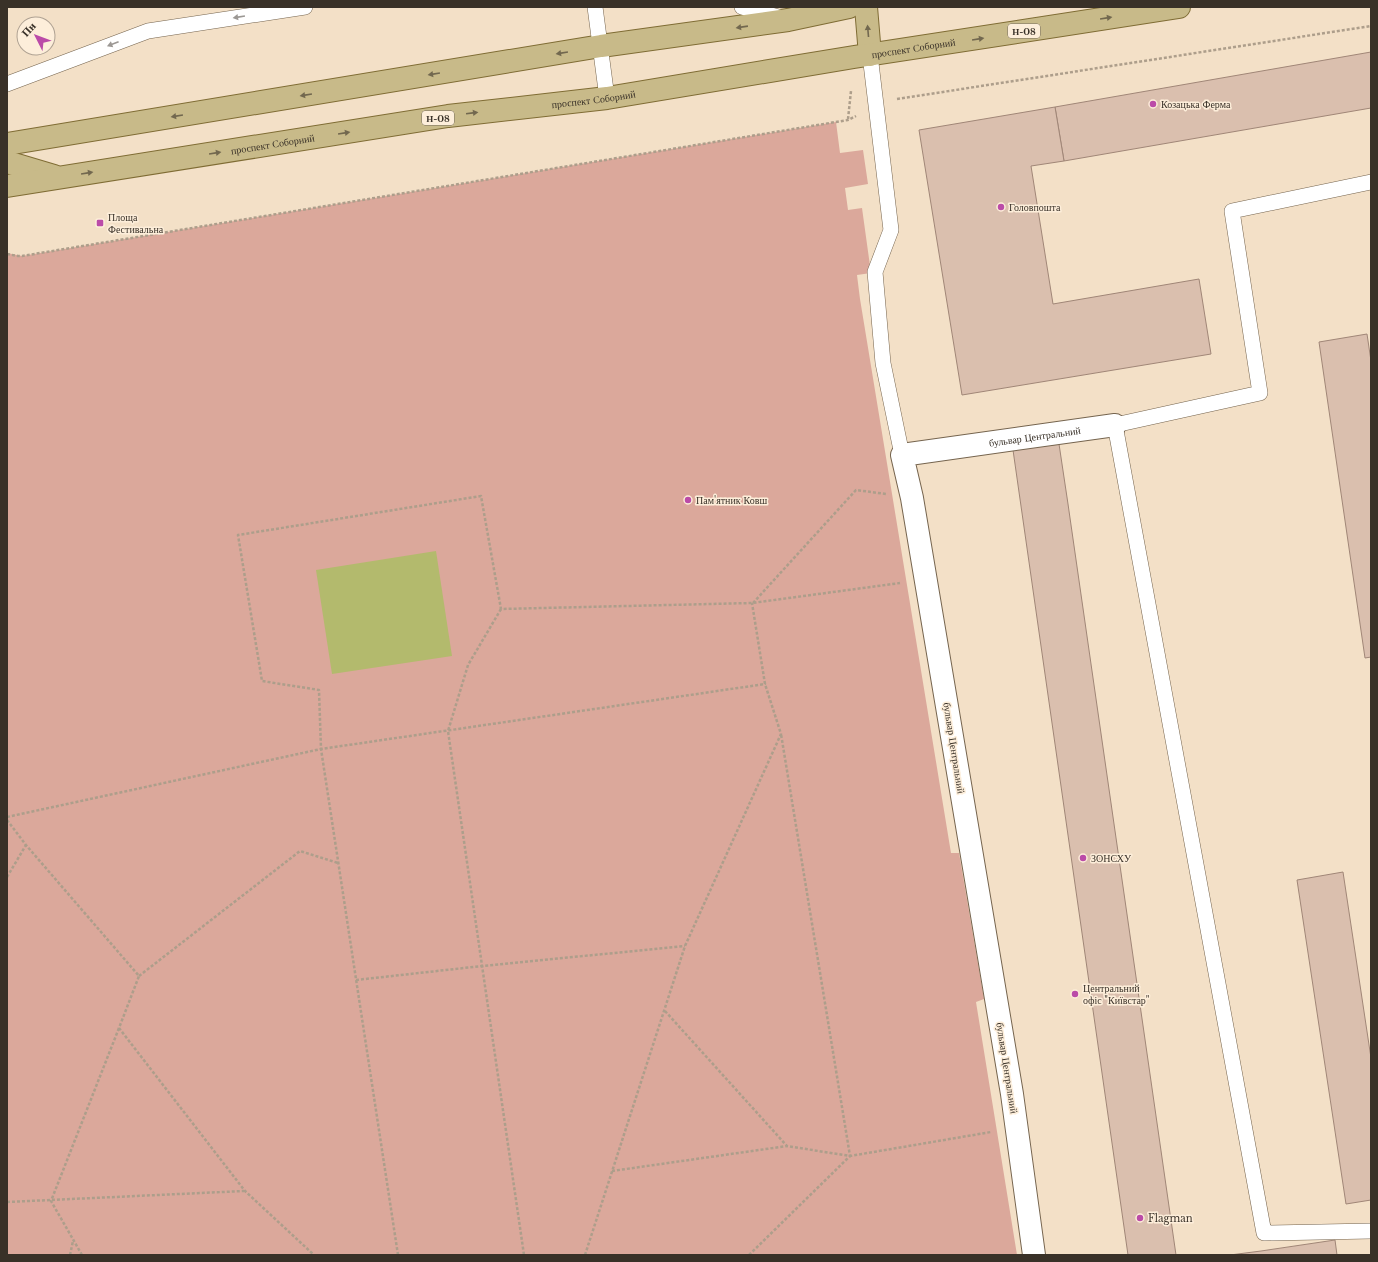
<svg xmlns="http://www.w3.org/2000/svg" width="1378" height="1262" font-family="'Libre Baskerville',serif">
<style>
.green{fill:#dba89b}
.water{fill:#b3ba6d}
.building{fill:#dabfae;stroke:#a08677}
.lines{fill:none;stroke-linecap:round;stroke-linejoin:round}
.service-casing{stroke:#75644e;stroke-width:16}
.minor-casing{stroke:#75644e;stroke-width:24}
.primary-casing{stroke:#7f6c34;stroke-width:24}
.path{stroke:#ad9e8b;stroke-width:2.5;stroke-dasharray:3 2;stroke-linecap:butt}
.service{stroke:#fff;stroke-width:15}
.minor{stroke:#fff;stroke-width:22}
.primary{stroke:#c8ba89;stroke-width:22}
.oneway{fill:#9c9894}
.oneway2{fill:#72684f}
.poi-dot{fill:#bb4ba8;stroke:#fdeeda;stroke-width:1.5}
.labels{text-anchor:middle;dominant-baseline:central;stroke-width:3;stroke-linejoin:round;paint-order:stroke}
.shield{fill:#fdeeda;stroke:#746a5d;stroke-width:1}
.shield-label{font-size:9px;font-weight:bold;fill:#393128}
.street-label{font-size:10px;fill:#393128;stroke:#fdeeda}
.poi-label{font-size:10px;fill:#393128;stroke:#fdeeda;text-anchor:start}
</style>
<rect width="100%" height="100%" fill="#f3e0c7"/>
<!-- green -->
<path class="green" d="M 836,122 L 840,153 L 863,150 L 868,184 L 845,188 L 848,210 L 862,208 L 871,273 L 857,275 L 860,299 L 951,853 L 959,853 L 984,999 L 976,1002 L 1017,1255 L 7,1255 L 7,253 L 22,256 Z"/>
<!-- water -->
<path class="water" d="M 436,551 L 452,656 L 332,674 L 316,570 Z"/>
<!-- building -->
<g class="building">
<path d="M 1371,52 L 1371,108 L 1064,161 L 1055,107 Z"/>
<path d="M 1055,107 L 1064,161 L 1031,166 L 1053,304 L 1199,279 L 1211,354 L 962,395 L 919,130 Z"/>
<path d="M 1367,334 L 1371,361 L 1371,657 L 1365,658 L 1319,342 Z"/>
<path d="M 1059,444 L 1068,504 L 1176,1255 L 1128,1255 L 1013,450 Z"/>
<path d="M 1343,872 L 1371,1058 L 1371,1200 L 1346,1204 L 1297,880 Z"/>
<path d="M 1335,1240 L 1337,1255 L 1230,1255 L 1261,1251 Z"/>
</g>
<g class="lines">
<!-- service casing -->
<g class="service-casing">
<g id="service">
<path d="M 595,7 L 607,98"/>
<path d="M 742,7 L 782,18"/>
<path d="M 870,55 L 891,230 L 875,272 L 883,363 L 902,455"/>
<path d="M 7,84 L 148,31 L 305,7"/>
<path d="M 1371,182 L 1232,211 L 1260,393 L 1115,425 L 1264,1233 L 1371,1231"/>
</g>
</g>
<!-- minor casing -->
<g class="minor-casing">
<g id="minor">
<path id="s1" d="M 1034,1255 L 1012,1094 L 912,498 L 902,455 L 1115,425"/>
</g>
</g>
<!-- primary casing -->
<g class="primary-casing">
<g id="primary">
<path d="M 866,7 L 870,55"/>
<path d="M 7,144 L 601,46 L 788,20 L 849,7"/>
<path d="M 7,162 L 54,176"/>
<path id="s2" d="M 7,186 L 448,116 L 607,98 L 854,57 L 1179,7"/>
</g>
</g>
<!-- path -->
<g class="path">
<path d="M 897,99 L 1371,26"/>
<path d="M 848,119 L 851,91"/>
<path d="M 7,254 L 18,256 L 22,256 L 848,120 L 856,116"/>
<path d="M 753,603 L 856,490 L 886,494"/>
<path d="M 501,609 L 468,665 L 448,731 L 524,1255"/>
<path d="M 7,817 L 321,749 L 765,684 L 752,603"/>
<path d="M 7,820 L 26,845 L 139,976 L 119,1028 L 245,1191 L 314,1255"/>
<path d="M 7,877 L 26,845"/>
<path d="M 139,976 L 300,851 L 338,863"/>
<path d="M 356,980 L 482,966 L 685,946"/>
<path d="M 665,1011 L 787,1146 L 850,1156 L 991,1132"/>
<path d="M 612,1171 L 787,1146"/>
<path d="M 7,1202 L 244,1191"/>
<path d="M 70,1255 L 73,1241"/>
<path d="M 82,1255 L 51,1201 L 119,1028"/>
<path d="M 398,1255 L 321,749 L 319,690 L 262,681 L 238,535 L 481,496 L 501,609 L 752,603 L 900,583"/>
<path d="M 585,1255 L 685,946 L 781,734 L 765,684"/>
<path d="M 749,1255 L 850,1156 L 781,734"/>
</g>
<!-- service -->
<use href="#service" class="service"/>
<!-- minor -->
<use href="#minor" class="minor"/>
<!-- primary -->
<use href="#primary" class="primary"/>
</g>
<!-- one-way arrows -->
<defs><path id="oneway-solid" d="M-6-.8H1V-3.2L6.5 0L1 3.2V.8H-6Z"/></defs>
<g class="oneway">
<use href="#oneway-solid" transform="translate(239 17) rotate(171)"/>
<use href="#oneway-solid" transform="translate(113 44) rotate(159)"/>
</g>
<g class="oneway2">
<use href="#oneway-solid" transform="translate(1106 18) rotate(-9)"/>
<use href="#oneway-solid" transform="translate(742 27) rotate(172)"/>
<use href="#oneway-solid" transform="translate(868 31) rotate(-95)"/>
<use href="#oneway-solid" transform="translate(978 39) rotate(-9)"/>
<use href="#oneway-solid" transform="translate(562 53) rotate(171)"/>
<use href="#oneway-solid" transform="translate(434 74) rotate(171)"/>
<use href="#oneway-solid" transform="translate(306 95) rotate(171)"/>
<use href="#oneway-solid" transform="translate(472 113) rotate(-7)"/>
<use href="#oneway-solid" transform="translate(177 116) rotate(171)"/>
<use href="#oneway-solid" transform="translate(344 133) rotate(-9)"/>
<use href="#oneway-solid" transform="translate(215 153) rotate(-9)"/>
<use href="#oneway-solid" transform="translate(87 173) rotate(-9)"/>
</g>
<!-- markers -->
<g class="poi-dot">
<circle cx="1153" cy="104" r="4"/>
<circle cx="1001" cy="207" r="4"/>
<rect x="96" y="219" width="8" height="8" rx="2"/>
<circle cx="688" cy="500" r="4"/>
<circle cx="1083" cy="858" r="4"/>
<circle cx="1075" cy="994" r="4"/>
<circle cx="1140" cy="1218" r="4"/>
</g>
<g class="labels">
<!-- shield labels -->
<g class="shield">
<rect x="1008" y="24" width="32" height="14" rx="3"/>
<rect x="422" y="111" width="32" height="14" rx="3"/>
</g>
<g class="shield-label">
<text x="1024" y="31">Н-08</text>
<text x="438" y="118">Н-08</text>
</g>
<!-- street labels -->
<g class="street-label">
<text stroke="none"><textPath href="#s2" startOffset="917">проспект Соборний</textPath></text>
<text stroke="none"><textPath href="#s2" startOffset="593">проспект Соборний</textPath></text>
<text stroke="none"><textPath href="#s2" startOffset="269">проспект Соборний</textPath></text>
<text stroke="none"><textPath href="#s1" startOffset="945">бульвар Центральний</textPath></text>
<text transform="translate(954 748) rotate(81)">бульвар Центральний</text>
<text transform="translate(1007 1068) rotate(81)">бульвар Центральний</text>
</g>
<!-- poi labels -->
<g class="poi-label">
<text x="1161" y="104">Козацька Ферма</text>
<text x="1009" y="207">Головпошта</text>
<text x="108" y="217">Площа<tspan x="108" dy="12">Фестивальна</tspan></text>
<text x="696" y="500">Пам'ятник Ковш</text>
<text x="1091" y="858">ЗОНСХУ</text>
<text x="1083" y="988">Центральний<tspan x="1083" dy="12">офіс "Київстар"</tspan></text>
<text x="1148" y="1218">Flagman</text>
</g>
</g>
<!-- border -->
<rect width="1378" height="1262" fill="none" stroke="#393128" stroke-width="16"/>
<!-- north arrow -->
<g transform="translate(36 36) rotate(312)"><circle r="19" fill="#fdeeda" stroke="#afa293"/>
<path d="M0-3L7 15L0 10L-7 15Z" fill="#bb4ba8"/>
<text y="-6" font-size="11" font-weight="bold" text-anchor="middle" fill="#393128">Пн</text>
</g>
</svg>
